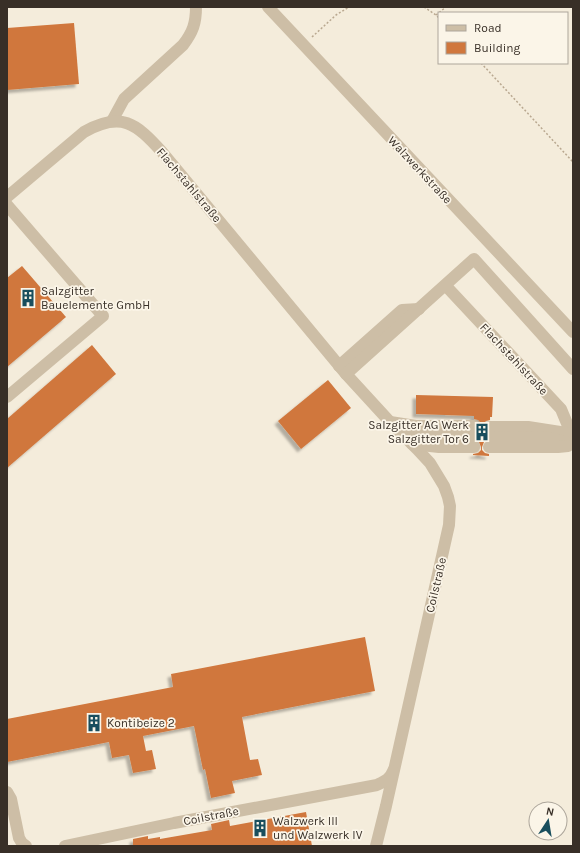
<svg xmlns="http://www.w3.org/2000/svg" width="580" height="853" font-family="Karla,sans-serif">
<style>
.building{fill:#d0773d;filter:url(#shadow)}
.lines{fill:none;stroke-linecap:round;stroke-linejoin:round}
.path{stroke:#b9a890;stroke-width:1.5;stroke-dasharray:2 2;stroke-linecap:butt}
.minor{stroke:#cdbea6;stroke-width:12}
.labels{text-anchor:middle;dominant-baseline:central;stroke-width:3.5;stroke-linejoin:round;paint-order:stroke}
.street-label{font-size:12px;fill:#382f27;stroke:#fbf5e8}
.poi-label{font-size:12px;fill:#382f27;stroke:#fbf5e8;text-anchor:start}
</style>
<defs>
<filter id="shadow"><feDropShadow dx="-3.5" dy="3.5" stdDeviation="1" flood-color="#0004"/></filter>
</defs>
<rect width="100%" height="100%" fill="#f4ecdb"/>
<!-- building -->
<g class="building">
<path d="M 74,23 L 79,84 L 7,90 L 7,28 Z"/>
<path d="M 22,266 L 66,317 L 7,367 L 7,278 Z"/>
<path d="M 92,345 L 116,374 L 7,468 L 7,419 Z"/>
<path d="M 328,380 L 351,408 L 301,449 L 278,421 Z"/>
<path d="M 416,395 L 493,397 L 492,417 L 490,417 L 490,420 L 486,421 L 483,424 L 483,427 L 484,432 L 482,436 L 484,442 L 482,447 L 482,450 L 485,453 L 489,454 L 489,456 L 473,455 L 473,454 L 478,453 L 481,450 L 481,447 L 479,442 L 481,437 L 479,431 L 481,429 L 481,423 L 478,420 L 474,419 L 474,416 L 416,414 Z"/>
<path d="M 365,637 L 375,691 L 242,717 L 250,760 L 258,759 L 262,775 L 232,781 L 235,793 L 211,798 L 205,769 L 203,770 L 194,726 L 143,736 L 146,751 L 152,750 L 156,769 L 133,773 L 129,755 L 112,758 L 109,742 L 7,762 L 7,719 L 173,687 L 171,674 Z"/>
<path d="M 306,812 L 312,846 L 133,846 L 133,839 L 148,836 L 148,839 L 160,837 L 160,839 L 212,830 L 211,824 L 229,820 L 230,826 Z"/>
</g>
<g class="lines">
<!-- path -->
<g class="path">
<path d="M 424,7 L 436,15 L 439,18"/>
<path d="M 436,15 L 446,7"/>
<path d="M 312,37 L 336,15 L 349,7"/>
<path d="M 481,63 L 573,162"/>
</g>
<!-- minor -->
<g class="minor">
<path d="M 268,7 L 573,332"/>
<path d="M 112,121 L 124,99 L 183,45 C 193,32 196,23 196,7"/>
<path d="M 7,197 L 84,132 C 121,111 136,123 162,152 L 346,374 L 390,422 L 417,449 L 430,463 L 444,486 L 448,497 L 450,506 L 449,525 L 386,806 L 376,846"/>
<path d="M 7,205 L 103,316 L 7,397"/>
<path d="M 446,286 L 561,409 L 573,438"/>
<path d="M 339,366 L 402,310 L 419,309"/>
<path d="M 346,374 L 474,259 L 573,369"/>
<path d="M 390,422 L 416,426 L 474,426"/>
<path d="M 490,427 L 528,427 L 573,434"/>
<path d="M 404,436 L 474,437"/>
<path d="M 489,437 L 550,438 L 573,444"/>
<path d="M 412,444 L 439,447 L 474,447"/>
<path d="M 489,447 L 558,447 L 568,446"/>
<path d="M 7,792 L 11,799 L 19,838 L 22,843 L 26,846"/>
<path d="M 65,846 L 174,823 L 377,785 C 385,781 390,779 393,771"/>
</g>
</g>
<!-- icons -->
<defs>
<g id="building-bare" transform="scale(1.38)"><path d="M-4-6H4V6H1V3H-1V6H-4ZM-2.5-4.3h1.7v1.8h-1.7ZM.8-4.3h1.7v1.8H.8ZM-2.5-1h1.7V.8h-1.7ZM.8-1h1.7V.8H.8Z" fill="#194e5d" stroke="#fbf5e8" stroke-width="2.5" paint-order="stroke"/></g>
</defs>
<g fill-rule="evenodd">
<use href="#building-bare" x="28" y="298"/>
<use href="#building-bare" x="482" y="432"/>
<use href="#building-bare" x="94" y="723"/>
<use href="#building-bare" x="260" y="828"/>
</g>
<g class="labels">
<!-- street labels -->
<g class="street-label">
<text transform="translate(420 170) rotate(47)">Walzwerkstraße</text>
<text transform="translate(189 185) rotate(50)">Flachstahlstraße</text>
<text transform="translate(514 359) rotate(47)">Flachstahlstraße</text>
<text transform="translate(436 585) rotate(-77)">Coilstraße</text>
<text transform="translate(211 816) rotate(-11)">Coilstraße</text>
</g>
<!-- poi labels -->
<g class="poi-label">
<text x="41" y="291">Salzgitter<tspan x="41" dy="14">Bauelemente GmbH</tspan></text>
<text x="469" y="425" text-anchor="end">Salzgitter AG Werk<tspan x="469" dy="14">Salzgitter Tor 6</tspan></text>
<text x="107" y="723">Kontibeize 2</text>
<text x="273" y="821">Walzwerk III<tspan x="273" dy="14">und Walzwerk IV</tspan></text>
</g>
</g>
<!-- border -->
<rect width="580" height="853" fill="none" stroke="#382f27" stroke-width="16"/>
<!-- legend -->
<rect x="438" y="12" width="130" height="52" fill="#fbf5e8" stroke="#ada69b"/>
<rect x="446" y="25" width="20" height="6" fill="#cdbea6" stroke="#ada69b"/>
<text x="474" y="32" font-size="12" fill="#382f27">Road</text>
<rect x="446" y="42" width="20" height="12" fill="#d0773d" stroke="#ada69b"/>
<text x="474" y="52" font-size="12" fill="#382f27">Building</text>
<!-- north arrow -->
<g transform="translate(548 821) rotate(12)"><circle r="19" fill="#fbf5e8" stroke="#ada69b"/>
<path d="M0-3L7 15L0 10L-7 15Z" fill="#194e5d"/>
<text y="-6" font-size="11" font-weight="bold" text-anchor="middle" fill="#382f27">N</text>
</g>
</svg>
